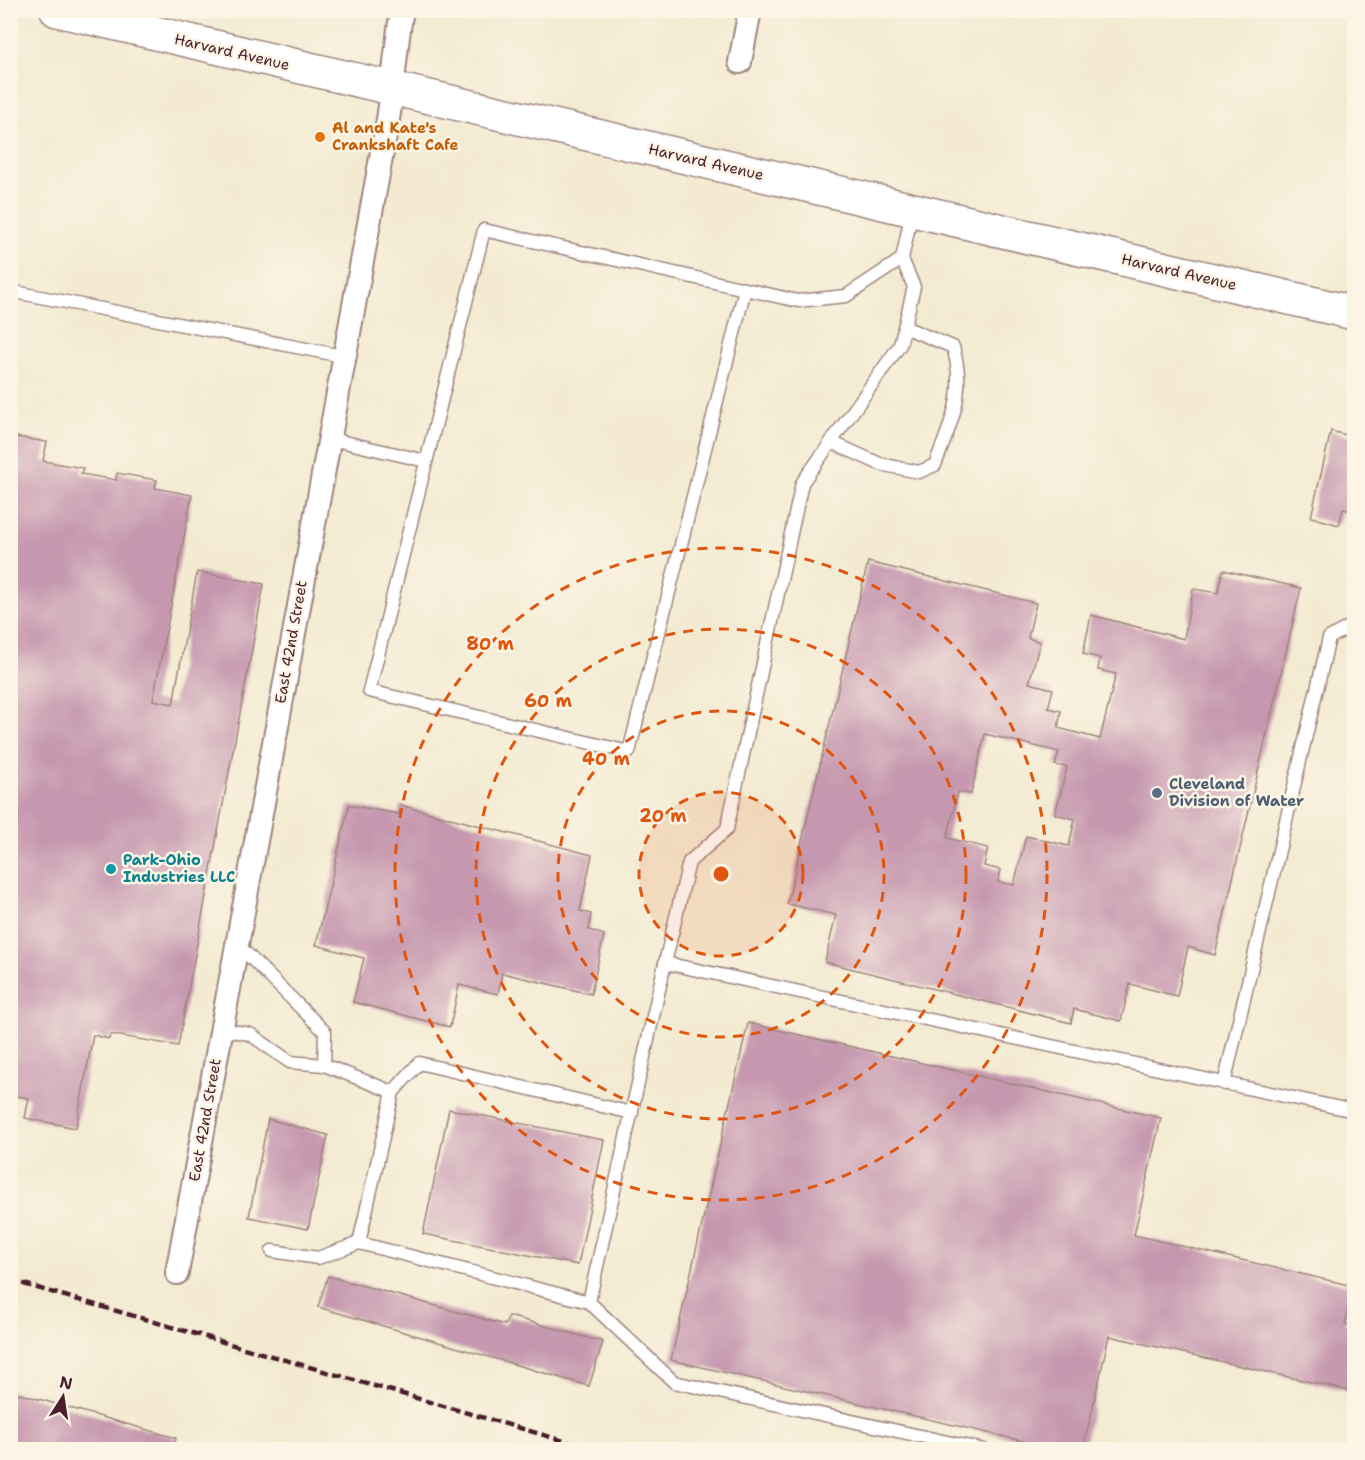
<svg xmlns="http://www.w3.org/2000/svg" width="1365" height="1460" font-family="'Shantell Sans',sans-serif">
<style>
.building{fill:#c698af;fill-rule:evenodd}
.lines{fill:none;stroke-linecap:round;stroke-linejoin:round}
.service-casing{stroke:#9e847e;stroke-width:15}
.minor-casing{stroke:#9e847e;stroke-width:26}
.secondary-casing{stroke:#9e847e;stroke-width:36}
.service{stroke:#fff;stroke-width:12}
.minor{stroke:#fff;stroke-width:22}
.secondary{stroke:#fff;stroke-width:33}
.rail{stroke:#4a1f2b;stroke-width:4.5;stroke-dasharray:9 4.5;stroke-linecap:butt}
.ring{fill:none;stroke:#e0560e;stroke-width:3;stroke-dasharray:10 8}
.food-dot{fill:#e8710a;stroke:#fcf5e5;stroke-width:2}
.service-dot{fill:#5c6f8a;stroke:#fcf5e5;stroke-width:2}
.culture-dot{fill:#0f9aa8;stroke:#fcf5e5;stroke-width:2}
.labels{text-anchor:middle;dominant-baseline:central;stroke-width:5;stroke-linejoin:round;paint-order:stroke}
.street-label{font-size:15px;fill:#4a1f2b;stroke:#fcf5e5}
.food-label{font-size:15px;font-weight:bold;fill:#c56008;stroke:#fcf5e5;text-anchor:start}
.service-label{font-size:15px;font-weight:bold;fill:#4e5e75;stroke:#fcf5e5;text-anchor:start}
.culture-label{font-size:15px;font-weight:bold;fill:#0d838f;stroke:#fcf5e5;text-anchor:start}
.centre{fill:#e0560e;stroke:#fcf5e5;stroke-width:3}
.ring-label{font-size:18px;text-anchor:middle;font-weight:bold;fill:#e0560e;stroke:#fcf5e5;stroke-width:5;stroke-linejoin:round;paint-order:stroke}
</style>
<rect width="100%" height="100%" fill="#fcf5e5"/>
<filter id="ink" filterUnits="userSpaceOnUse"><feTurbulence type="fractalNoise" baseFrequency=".0167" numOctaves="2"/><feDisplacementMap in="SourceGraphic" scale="12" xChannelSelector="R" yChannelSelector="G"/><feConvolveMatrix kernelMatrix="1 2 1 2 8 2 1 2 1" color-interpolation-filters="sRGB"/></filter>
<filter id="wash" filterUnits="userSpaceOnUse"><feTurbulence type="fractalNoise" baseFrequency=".008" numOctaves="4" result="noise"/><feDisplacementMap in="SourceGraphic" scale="24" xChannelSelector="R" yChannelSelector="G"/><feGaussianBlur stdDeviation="1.35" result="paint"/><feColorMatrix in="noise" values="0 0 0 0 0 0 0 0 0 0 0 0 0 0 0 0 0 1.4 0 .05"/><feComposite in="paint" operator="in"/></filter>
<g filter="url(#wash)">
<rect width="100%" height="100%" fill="#f3ead1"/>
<g id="blocks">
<!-- building -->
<g class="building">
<path d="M 1331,431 L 1354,437 L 1354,511 L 1343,509 L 1339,525 L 1311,517 Z"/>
<path d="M 10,436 L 47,442 L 43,461 L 83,468 L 81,474 L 116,480 L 117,473 L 157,480 L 155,488 L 192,495 L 153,700 L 173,704 L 197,572 L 264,584 L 178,1046 L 110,1034 L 109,1039 L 93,1035 L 76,1128 L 25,1118 L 29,1098 L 10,1095 Z"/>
<path d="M 868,562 L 1036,603 L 1028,638 L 1040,642 L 1029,683 L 1053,689 L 1048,708 L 1061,711 L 1058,728 L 1100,739 L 1116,674 L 1098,670 L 1100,658 L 1083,654 L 1091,615 L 1184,639 L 1193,589 L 1218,593 L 1223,570 L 1301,588 L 1215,955 L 1188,947 L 1177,996 L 1130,984 L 1121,1021 L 1074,1009 L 1071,1023 L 825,962 L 836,915 L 787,904 ZM 985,734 L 1059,752 L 1055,765 L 1067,767 L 1055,814 L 1075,819 L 1069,846 L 1026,836 L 1014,885 L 998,882 L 1001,870 L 984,866 L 988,848 L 947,838 L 958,792 L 971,794 Z"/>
<path d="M 349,805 L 399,814 L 400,805 L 592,855 L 580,911 L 591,914 L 589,930 L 604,935 L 591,994 L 502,973 L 498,994 L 459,985 L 450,1027 L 353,1002 L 364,958 L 316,945 Z"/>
<path d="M 748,1023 L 1161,1118 L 1134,1235 L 1353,1286 L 1345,1324 L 1354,1326 L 1354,1370 L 1350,1391 L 1109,1336 L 1083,1450 L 1062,1450 L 671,1360 Z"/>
<path d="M 449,1109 L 604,1140 L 578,1265 L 423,1234 Z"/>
<path d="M 268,1119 L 328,1135 L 308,1229 L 249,1217 Z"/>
<path d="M 328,1276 L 505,1325 L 509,1316 L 603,1342 L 589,1386 L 318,1307 Z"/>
<path d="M 10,1391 L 176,1438 L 173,1450 L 10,1450 Z"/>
</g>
</g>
</g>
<g filter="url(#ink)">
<use href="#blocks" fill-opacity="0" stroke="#9e847e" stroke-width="1.5"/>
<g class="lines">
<!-- service casing -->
<g class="service-casing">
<g id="service">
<path d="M 912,211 L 902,259 L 914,287 L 900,345 L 802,483 L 727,829 L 689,862 L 665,963 L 1354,1111"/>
<path d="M 745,289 L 629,752 L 369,691 L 484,230 L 798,301 L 846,296 L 902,259"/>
<path d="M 10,291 L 342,356"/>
<path d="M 327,438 L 426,461"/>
<path d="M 831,442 L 880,464 L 919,472 L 935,465 C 951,422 967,393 953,347 L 904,327"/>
<path d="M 665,963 L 589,1302 L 674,1382 L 984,1450"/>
<path d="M 221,1029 L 250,1034 L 290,1062 L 324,1065 L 325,1032 L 237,944"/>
<path d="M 324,1065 L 393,1092 L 359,1243 L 589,1302"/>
<path d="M 1224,1084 L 1329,638 L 1354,624"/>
<path d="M 393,1092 L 419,1063 L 632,1113"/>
<path d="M 272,1251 L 318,1258 L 359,1243"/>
<path d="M 1354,1450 L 1354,1448"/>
</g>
</g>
<!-- minor casing -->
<g class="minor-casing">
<g id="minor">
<path d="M 740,62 L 750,10"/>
<path d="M 177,1273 C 246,890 315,507 387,125 C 394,87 395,49 402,10"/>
</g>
</g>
<!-- secondary casing -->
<g class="secondary-casing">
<path id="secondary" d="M 57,10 L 1354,313"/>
</g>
<!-- service -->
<use href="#service" class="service"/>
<!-- minor -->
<use href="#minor" class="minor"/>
<!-- secondary -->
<use href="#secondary" class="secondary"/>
<!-- rail -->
<path class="rail" d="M 10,1280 L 595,1450"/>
</g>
</g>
<!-- distance rings -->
<circle cx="721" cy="874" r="82" fill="#e0560e" fill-opacity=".12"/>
<g class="ring">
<circle cx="721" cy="874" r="82"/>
<circle cx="721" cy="874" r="163"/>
<circle cx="721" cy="874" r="245"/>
<circle cx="721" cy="874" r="326"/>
</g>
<!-- markers -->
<circle class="food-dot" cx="320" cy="137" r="6"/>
<circle class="service-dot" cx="1157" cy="793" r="6"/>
<circle class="culture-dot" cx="111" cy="869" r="6"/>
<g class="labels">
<!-- street labels -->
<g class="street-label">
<text transform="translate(232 52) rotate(13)">Harvard Avenue</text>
<text transform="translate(706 162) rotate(13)">Harvard Avenue</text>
<text transform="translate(1179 272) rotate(13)">Harvard Avenue</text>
<text transform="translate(291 642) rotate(-80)">East 42nd Street</text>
<text transform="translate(205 1120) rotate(-80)">East 42nd Street</text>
</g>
<!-- food labels -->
<g class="food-label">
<text x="332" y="128">Al and Kate's<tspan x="332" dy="17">Crankshaft Cafe</tspan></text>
</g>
<!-- service labels -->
<g class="service-label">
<text x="1169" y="784">Cleveland<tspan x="1169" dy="17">Division of Water</tspan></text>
</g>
<!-- culture labels -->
<g class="culture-label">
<text x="123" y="860">Park-Ohio<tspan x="123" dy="17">Industries LLC</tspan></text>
</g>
</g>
<circle cx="721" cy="874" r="9" class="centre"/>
<g class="ring-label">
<text x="490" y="650">80 m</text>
<text x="548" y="707">60 m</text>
<text x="606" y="765">40 m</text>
<text x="663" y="822">20 m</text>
</g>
<!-- margin -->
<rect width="1365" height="1460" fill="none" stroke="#fcf5e5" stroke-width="36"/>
<!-- north arrow -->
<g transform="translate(63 1397) rotate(12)" stroke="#fcf5e5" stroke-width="4.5" paint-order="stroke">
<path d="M0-4.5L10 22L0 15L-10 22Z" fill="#4a1f2b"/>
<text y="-9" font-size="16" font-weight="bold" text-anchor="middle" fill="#4a1f2b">N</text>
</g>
</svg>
